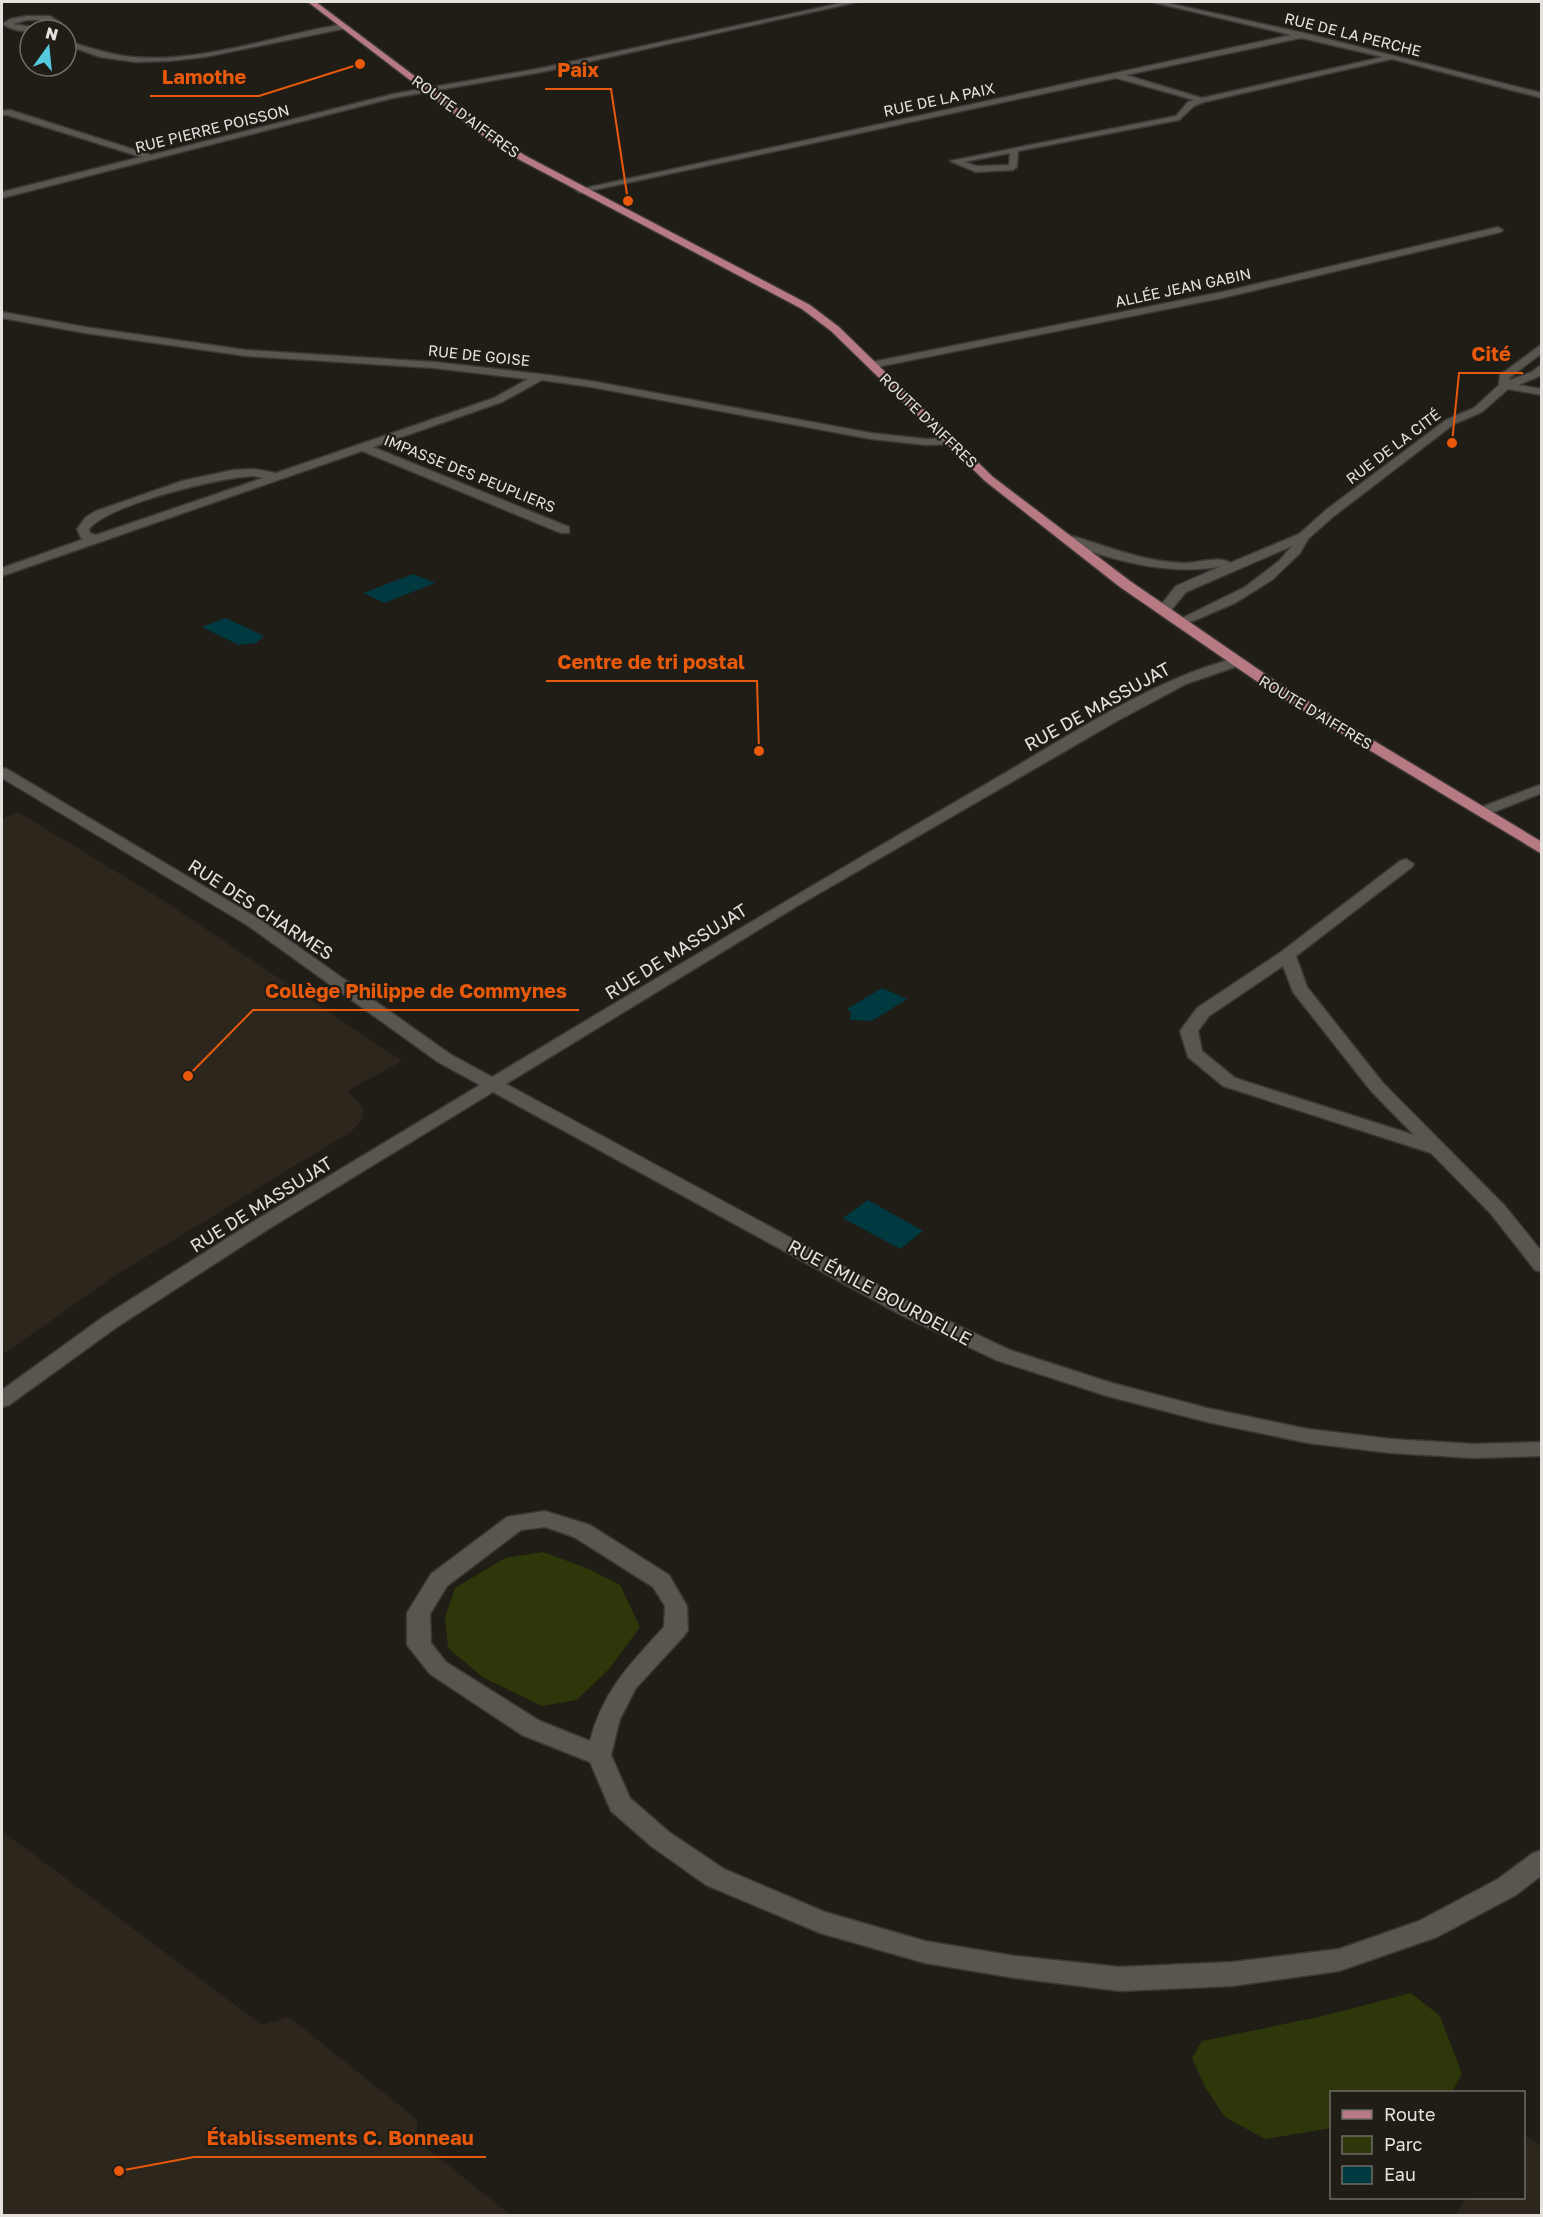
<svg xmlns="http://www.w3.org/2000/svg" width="1543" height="2217" font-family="'Golos Text',sans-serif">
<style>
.built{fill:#2d261c}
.green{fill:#2d3709}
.water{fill:#003940}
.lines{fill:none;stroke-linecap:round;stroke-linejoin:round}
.minor-casing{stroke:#3a3734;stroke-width:3}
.major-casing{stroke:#3a3734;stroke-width:3}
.minor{fill:#59554f;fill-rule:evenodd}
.major{fill:#b77a83;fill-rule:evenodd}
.labels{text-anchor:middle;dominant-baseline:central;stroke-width:4.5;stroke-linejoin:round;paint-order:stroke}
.far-street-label{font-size:15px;fill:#e5e2de;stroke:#201d17}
.street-label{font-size:18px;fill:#e5e2de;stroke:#201d17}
.leader{fill:none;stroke:#e8590c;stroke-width:2}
.callout-dot{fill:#e8590c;stroke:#201d17;stroke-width:2}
.callout-label{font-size:20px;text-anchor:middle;font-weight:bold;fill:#e8590c;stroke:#201d17;stroke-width:4.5;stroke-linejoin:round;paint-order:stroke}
</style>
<rect width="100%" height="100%" fill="#201d17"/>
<!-- built -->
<g class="built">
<path d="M 18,812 L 158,897 L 402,1061 L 347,1091 L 364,1108 L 361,1120 L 352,1131 L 113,1277 L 2,1355 L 2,819 Z"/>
<path d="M 2,1831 L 262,2025 L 289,2017 L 418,2120 L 415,2139 L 511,2215 L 2,2215 Z"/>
<path d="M 1524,2135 L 1541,2146 L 1541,2215 L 1455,2215 L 1466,2198 L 1524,2198 Z"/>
</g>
<!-- green -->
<g class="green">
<path d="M 543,1552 L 589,1569 L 620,1585 L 640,1627 L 610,1668 L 577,1700 L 542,1706 L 484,1678 L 448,1648 L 445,1617 L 455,1588 L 505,1558 Z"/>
<path d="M 1411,1993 L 1440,2016 L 1462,2074 L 1452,2092 L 1332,2092 L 1331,2128 L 1265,2139 L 1225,2117 L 1205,2087 L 1192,2058 L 1202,2041 L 1319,2017 Z"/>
</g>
<!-- water -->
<g class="water">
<path d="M 413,574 L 435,583 L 384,603 L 363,593 Z"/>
<path d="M 226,618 L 264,636 L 256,643 L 239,645 L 202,627 Z"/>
<path d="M 882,988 L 907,999 L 872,1021 L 850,1020 L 851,1012 L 847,1009 Z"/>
<path d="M 868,1200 L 923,1231 L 900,1249 L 843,1218 Z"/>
</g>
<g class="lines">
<!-- minor casing -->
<g class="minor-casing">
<g id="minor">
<path d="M 846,2 L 857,2 L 542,72 L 393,98 L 2,198 L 2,192 L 141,157 L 7,115 L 2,115 L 2,111 L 10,110 L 151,155 L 393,94 L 542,68 Z"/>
<path d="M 1152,2 L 1163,2 L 1304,33 L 1542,93 L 1542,98 L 1392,59 L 1204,102 L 1194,106 L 1179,120 L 1018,151 L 1017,167 L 1013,170 L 976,172 L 950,161 L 1176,116 L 1188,102 L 1194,100 L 1116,78 L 580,193 L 576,190 L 1291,35 ZM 1301,38 L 1383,57 L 1202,98 L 1126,75 ZM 1010,153 L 1009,165 L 977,166 L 964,162 Z"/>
<path d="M 27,16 L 50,16 L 61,23 C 46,33 17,35 3,24 L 10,19 ZM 27,20 L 48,20 L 52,23 L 32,27 L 13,24 Z"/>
<path d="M 344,24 L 347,28 L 205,57 L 170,61 L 135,62 L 100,57 L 66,45 L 66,41 C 89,47 110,55 133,57 C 203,63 276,35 344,24 Z"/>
<path d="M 1498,227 L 1503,230 L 1501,232 L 1222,298 L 872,368 L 867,365 L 872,362 L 1222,292 Z"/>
<path d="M 2,312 L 85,327 L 246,350 L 434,362 L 540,374 L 591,381 L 871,433 L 926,439 L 951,438 L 957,441 L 951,444 L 926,445 L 871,439 L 591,387 L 542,380 L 502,402 L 373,447 L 569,527 L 569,533 L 561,533 L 362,451 L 2,576 L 2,568 L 84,539 L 81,538 L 77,529 L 86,517 L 96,511 L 182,481 L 233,470 L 254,469 L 276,473 L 494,398 L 528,379 L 434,368 L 246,356 L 85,333 L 2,318 ZM 254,476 L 263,478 L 96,535 L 90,533 L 89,529 C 109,504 221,477 254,476 Z"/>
<path d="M 1542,344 L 1542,353 L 1509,378 L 1510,380 L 1532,372 L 1542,364 L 1540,376 L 1518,385 L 1542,389 L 1542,395 L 1508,389 L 1482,412 L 1454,424 L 1334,516 L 1308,539 L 1300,553 L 1272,580 L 1235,603 L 1179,627 L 1172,623 L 1245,587 L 1279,561 L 1292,546 L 1186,592 L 1168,614 L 1163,615 L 1156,611 L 1176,586 L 1219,567 C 1174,574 1132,565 1089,551 C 1079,547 1066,545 1059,538 L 1065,534 C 1105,545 1142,562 1184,563 C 1197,563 1222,555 1230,563 L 1299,534 L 1326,510 L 1446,420 L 1474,408 L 1499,385 L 1500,375 Z"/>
<path d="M 1236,658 L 1241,659 L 1243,662 L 1241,665 L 1186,684 L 1117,721 L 799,905 L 506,1084 L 917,1306 L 1010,1350 L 1112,1383 L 1207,1408 L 1308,1429 L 1391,1439 L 1474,1444 L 1542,1442 L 1542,1456 L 1474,1458 L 1391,1453 L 1308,1443 L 1207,1422 L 1107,1396 L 996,1360 L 903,1316 L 493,1092 L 270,1228 L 117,1327 L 9,1405 L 2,1407 L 2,1390 L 103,1317 L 256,1220 L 480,1085 L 438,1062 L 247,925 L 2,778 L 2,768 L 7,769 L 259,919 L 450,1054 L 492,1077 C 655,979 817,882 981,787 C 1058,743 1151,679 1236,658 Z"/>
<path d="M 1542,784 L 1542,793 L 1486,815 L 1481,817 L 1473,812 L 1476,809 Z"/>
<path d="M 1406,859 L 1414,864 L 1412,867 L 1296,956 L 1307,987 L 1383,1083 L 1505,1206 L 1542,1252 L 1542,1272 L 1535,1270 L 1491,1214 L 1431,1153 L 1223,1086 L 1188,1057 L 1180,1031 L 1197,1008 L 1281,952 L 1400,861 ZM 1283,966 L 1293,992 L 1371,1091 L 1414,1135 L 1235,1078 L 1202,1051 L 1198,1031 L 1209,1016 Z"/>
<path d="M 545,1511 L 590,1525 L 669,1575 L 687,1606 L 688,1630 L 684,1636 L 636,1688 L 620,1719 L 611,1755 L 630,1798 L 669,1832 L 724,1869 L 825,1912 L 925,1941 L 1015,1956 L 1120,1967 L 1232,1962 L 1339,1949 L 1419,1921 L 1498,1879 L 1533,1853 L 1542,1850 L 1542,1875 L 1516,1895 L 1437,1937 L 1339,1971 L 1232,1986 L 1120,1991 L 1015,1978 L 925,1963 L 820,1933 L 706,1885 L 651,1846 L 611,1811 L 590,1762 L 522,1735 L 430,1674 L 407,1645 L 407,1613 L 431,1574 L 507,1517 ZM 545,1527 L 574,1537 L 653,1587 L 665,1606 L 664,1627 C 630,1664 603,1691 590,1741 L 540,1721 L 446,1662 L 431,1643 L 430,1614 L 447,1586 L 521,1530 Z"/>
</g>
</g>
<!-- major casing -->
<g class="major-casing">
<path id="major" d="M 308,2 L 316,2 L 493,135 L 526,156 L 810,305 L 839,327 L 993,477 L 1130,581 L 1278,683 L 1542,842 L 1542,854 L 1268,689 L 1120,587 L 985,481 L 831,331 L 802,309 L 520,160 L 487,139 Z"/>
</g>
<!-- minor -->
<use href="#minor" class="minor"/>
<!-- major -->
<use href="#major" class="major"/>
</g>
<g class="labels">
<!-- far-street labels -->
<g class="far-street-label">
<text transform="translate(1353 34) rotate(14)">RUE DE LA PERCHE</text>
<text transform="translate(939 99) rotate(-12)">RUE DE LA PAIX</text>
<text transform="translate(466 116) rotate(36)">ROUTE D'AIFFRES</text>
<text transform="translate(212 128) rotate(-14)">RUE PIERRE POISSON</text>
<text transform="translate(1183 287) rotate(-12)">ALLÉE JEAN GABIN</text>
<text transform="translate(479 355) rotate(6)">RUE DE GOISE</text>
<text transform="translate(929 420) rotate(44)">ROUTE D'AIFFRES</text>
<text transform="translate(1393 446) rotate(-37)">RUE DE LA CITÉ</text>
<text transform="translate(470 473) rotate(22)">IMPASSE DES PEUPLIERS</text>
<text transform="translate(1316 712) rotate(31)">ROUTE D'AIFFRES</text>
</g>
<!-- street labels -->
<g class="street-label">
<text transform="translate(1097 706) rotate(-29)">RUE DE MASSUJAT</text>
<text transform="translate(261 909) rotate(33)">RUE DES CHARMES</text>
<text transform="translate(676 951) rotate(-32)">RUE DE MASSUJAT</text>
<text transform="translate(261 1204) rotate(-32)">RUE DE MASSUJAT</text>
<text transform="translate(880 1292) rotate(28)">RUE ÉMILE BOURDELLE</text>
</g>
</g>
<!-- callouts -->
<path class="leader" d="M628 201L611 89H545M360 64L259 96H150M1452 443L1459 373H1523M759 751L757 681H546M188 1076L253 1010H579M119 2171L194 2157H486"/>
<g class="callout-dot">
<circle cx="628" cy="201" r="6"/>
<circle cx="360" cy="64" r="6"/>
<circle cx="1452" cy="443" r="6"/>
<circle cx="759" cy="751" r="6"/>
<circle cx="188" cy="1076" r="6"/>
<circle cx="119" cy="2171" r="6"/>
</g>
<g class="callout-label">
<text x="578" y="77">Paix</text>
<text x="204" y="84">Lamothe</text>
<text x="1491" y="361">Cité</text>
<text x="651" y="669">Centre de tri postal</text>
<text x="416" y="998">Collège Philippe de Commynes</text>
<text x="340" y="2145">Établissements C. Bonneau</text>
</g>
<!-- border -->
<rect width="1543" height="2217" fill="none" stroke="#e5e2de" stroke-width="6"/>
<!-- legend -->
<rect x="1330" y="2091" width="195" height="108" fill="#201d17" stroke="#6f6c67" stroke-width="1.5"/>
<rect x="1342" y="2110" width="30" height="9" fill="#b77a83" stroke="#6f6c67" stroke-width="1.5"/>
<text x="1384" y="2121" font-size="18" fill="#e5e2de">Route</text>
<rect x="1342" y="2136" width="30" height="18" fill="#2d3709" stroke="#6f6c67" stroke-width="1.5"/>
<text x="1384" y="2151" font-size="18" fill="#e5e2de">Parc</text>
<rect x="1342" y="2166" width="30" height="18" fill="#003940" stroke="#6f6c67" stroke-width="1.5"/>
<text x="1384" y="2181" font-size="18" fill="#e5e2de">Eau</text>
<!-- north arrow -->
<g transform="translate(48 48) rotate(15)"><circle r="28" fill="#201d17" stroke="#6f6c67" stroke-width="1.5"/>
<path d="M0-4.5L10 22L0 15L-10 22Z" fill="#55cadf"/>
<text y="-9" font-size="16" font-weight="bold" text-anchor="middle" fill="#e5e2de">N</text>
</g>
</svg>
